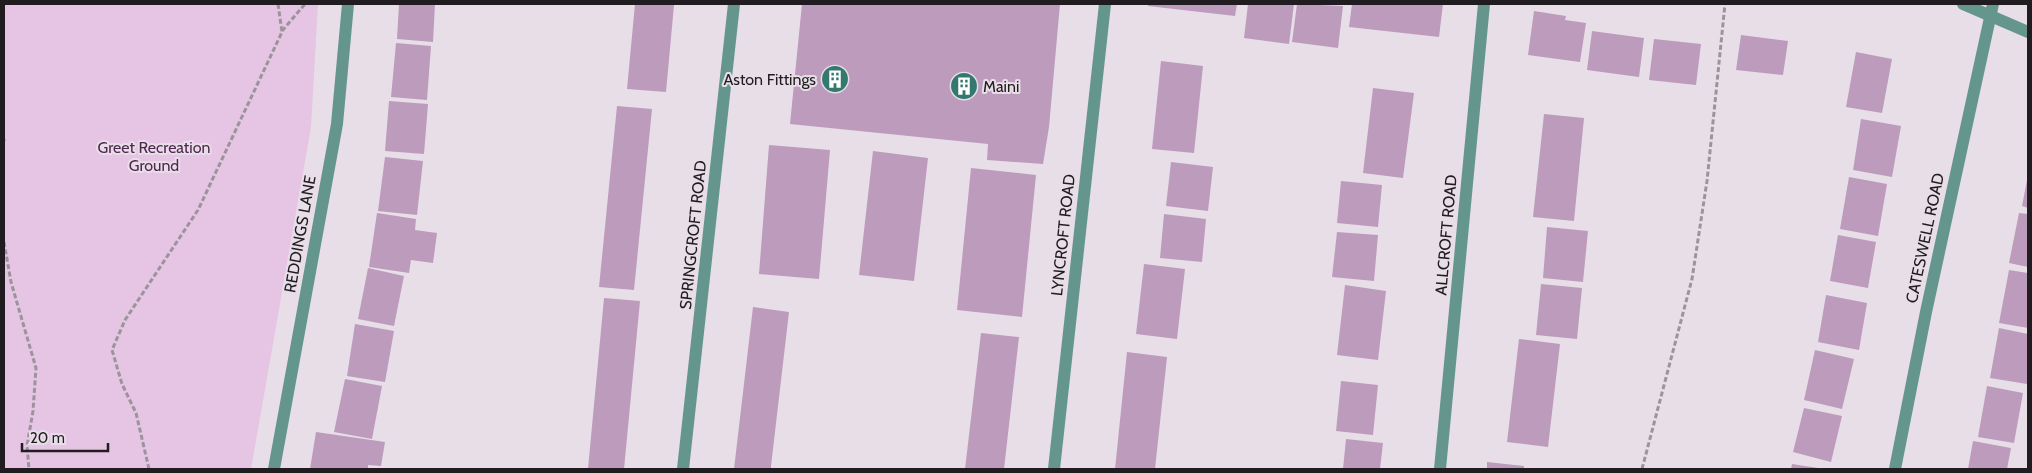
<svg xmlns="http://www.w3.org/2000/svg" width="2032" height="473" font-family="Cabin,sans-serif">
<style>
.green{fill:#e6c4e4}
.building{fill:#bd9bbc}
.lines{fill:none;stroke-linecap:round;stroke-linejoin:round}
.path{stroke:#9b949b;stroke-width:3;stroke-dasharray:5 2.5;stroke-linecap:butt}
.minor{stroke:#65968d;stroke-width:12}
.tertiary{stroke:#65968d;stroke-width:12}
.labels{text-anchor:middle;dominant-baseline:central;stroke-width:4;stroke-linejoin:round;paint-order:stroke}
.poi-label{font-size:16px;fill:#201c1f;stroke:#e8dee8;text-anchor:end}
.park-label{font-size:16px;fill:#522752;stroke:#e8dee8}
.street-label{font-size:16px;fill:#201c1f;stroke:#e8dee8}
</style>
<rect width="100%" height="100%" fill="#e8dee8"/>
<!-- green -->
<path class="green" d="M 4,4 L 318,4 L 311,127 L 251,469 L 4,469 Z"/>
<!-- building -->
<g class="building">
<path d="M 399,4 L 435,4 L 433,42 L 397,39 Z"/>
<path d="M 635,4 L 674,5 L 666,92 L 627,89 Z"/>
<path d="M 802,4 L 1060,4 L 1049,127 L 1043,164 L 987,160 L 988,144 L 790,124 Z"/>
<path d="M 1148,4 L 1237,4 L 1235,16 L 1148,6 Z"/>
<path d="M 1248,4 L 1294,4 L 1289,44 L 1244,38 Z"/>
<path d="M 1297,4 L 1343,6 L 1338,48 L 1292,42 Z"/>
<path d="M 1352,4 L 1443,4 L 1439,37 L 1349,27 Z"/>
<path d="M 1534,11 L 1566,16 L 1565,20 L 1586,23 L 1580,62 L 1528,55 Z"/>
<path d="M 1592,31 L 1644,38 L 1639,77 L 1587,70 Z"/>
<path d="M 1741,35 L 1788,41 L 1783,75 L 1736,70 Z"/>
<path d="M 1654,39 L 1701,44 L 1696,85 L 1649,80 Z"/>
<path d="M 396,43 L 431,46 L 427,100 L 391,97 Z"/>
<path d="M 1856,52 L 1892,59 L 1882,113 L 1846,107 Z"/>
<path d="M 1161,61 L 1203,66 L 1194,153 L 1152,149 Z"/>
<path d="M 1373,88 L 1414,93 L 1403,178 L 1363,173 Z"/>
<path d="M 389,101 L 428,104 L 424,154 L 385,151 Z"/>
<path d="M 617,106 L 652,109 L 634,290 L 599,287 Z"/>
<path d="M 1544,114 L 1584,118 L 1574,221 L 1533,217 Z"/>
<path d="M 1861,119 L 1901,126 L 1892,177 L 1853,170 Z"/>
<path d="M 769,145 L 830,150 L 819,279 L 759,274 Z"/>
<path d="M 873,151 L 928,158 L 914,281 L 859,275 Z"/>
<path d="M 385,157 L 423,161 L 417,215 L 378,211 Z"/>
<path d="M 1171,162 L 1213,167 L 1208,211 L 1166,206 Z"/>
<path d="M 971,168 L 1036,175 L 1022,317 L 957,310 Z"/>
<path d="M 1849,177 L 1887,184 L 1878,236 L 1840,229 Z"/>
<path d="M 2027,180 L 2028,181 L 2028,208 L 2022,206 Z"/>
<path d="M 1341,181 L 1382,185 L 1378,227 L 1337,223 Z"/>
<path d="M 377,213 L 416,219 L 415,230 L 437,233 L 433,263 L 411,260 L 409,273 L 369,267 Z"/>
<path d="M 2019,213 L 2028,214 L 2028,267 L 2009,263 Z"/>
<path d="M 1164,214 L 1206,219 L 1202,262 L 1160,258 Z"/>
<path d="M 1547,227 L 1588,231 L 1583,282 L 1543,278 Z"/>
<path d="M 1337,232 L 1378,235 L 1374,281 L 1332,277 Z"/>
<path d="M 1838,235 L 1876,242 L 1868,288 L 1830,281 Z"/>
<path d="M 1144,264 L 1185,269 L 1177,339 L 1136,334 Z"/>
<path d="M 368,268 L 404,276 L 394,326 L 358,319 Z"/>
<path d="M 2009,270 L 2028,273 L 2028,328 L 1999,323 Z"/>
<path d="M 1541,284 L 1582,288 L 1577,339 L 1536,335 Z"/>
<path d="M 1345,285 L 1386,291 L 1378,360 L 1337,355 Z"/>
<path d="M 1826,295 L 1867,303 L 1859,350 L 1818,342 Z"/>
<path d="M 604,298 L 640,301 L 624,469 L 588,469 Z"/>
<path d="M 753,307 L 789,312 L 771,466 L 771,469 L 734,469 Z"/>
<path d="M 355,324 L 394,331 L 385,382 L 347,376 Z"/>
<path d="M 1999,328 L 2028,334 L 2027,384 L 1990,378 Z"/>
<path d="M 981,333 L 1019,337 L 1004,469 L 965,469 Z"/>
<path d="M 1519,339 L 1560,344 L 1548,447 L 1507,442 Z"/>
<path d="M 1815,350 L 1854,359 L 1842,409 L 1804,400 Z"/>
<path d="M 1127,352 L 1167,357 L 1155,469 L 1115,469 Z"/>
<path d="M 345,379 L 382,386 L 372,439 L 334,432 Z"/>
<path d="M 1341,381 L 1378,385 L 1373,435 L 1336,431 Z"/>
<path d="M 1987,386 L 2023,393 L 2014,443 L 1978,437 Z"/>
<path d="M 1804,408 L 1842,416 L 1831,462 L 1793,452 Z"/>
<path d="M 316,432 L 385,442 L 381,466 L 368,465 L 368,469 L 310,469 Z"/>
<path d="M 1346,439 L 1383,443 L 1380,469 L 1343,469 Z"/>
<path d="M 1973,441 L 2011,448 L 2007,469 L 1968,469 Z"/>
<path d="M 1487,462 L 1524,466 L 1524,469 L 1487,469 Z"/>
<path d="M 1792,464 L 1818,468 L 1818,469 L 1791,469 Z"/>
</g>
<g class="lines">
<!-- path -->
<g class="path">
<path d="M 282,31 L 305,4"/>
<path d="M 4,139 L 4,141"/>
<path d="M 4,242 L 11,282 L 36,368 L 33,411 L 27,446 L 29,469"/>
<path d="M 149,469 L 136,413 L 122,384 L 112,350 L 125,320 L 198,210 L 282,32 L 278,4"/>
<path d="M 1642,469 L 1692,279 L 1707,181 L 1725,4"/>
</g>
<!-- minor -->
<g class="minor">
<path d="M 1963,4 L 2028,32"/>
<path d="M 683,469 L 734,4"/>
<path d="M 1054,469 L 1105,4"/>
<path d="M 1440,469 L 1484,4"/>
</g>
<!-- tertiary -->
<g class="tertiary">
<path d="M 274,469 L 337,124 L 348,4"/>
<path d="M 1895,469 L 1926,312 L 1993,4"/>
</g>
</g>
<!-- icons -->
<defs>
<g id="building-disc" transform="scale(1.4375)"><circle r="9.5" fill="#33796e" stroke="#e8dee8"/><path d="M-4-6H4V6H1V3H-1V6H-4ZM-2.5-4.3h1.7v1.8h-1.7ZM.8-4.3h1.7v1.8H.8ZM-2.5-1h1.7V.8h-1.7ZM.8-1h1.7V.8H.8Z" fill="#fff"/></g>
</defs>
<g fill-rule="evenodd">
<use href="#building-disc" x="835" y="79"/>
<use href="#building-disc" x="964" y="86"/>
</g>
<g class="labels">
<!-- poi labels -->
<g class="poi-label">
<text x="816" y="79">Aston Fittings</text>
<text x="983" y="86" text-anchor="start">Maini</text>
</g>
<!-- park labels -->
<g class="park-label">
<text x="154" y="147">Greet Recreation<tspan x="154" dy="18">Ground</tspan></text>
</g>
<!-- street labels -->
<g class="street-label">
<text transform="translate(300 234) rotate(-80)">REDDINGS LANE</text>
<text transform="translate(693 235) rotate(-84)">SPRINGCROFT ROAD</text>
<text transform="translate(1063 235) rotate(-84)">LYNCROFT ROAD</text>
<text transform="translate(1446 235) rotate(-85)">ALLCROFT ROAD</text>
<text transform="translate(1925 238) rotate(-78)">CATESWELL ROAD</text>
</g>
</g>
<!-- border -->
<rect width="2032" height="473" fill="none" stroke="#201c1f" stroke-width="10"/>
<!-- scale -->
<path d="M22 443v8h86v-8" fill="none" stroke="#201c1f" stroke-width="2.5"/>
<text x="30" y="443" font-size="15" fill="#201c1f" stroke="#e8dee8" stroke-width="4" paint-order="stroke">20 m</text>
</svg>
